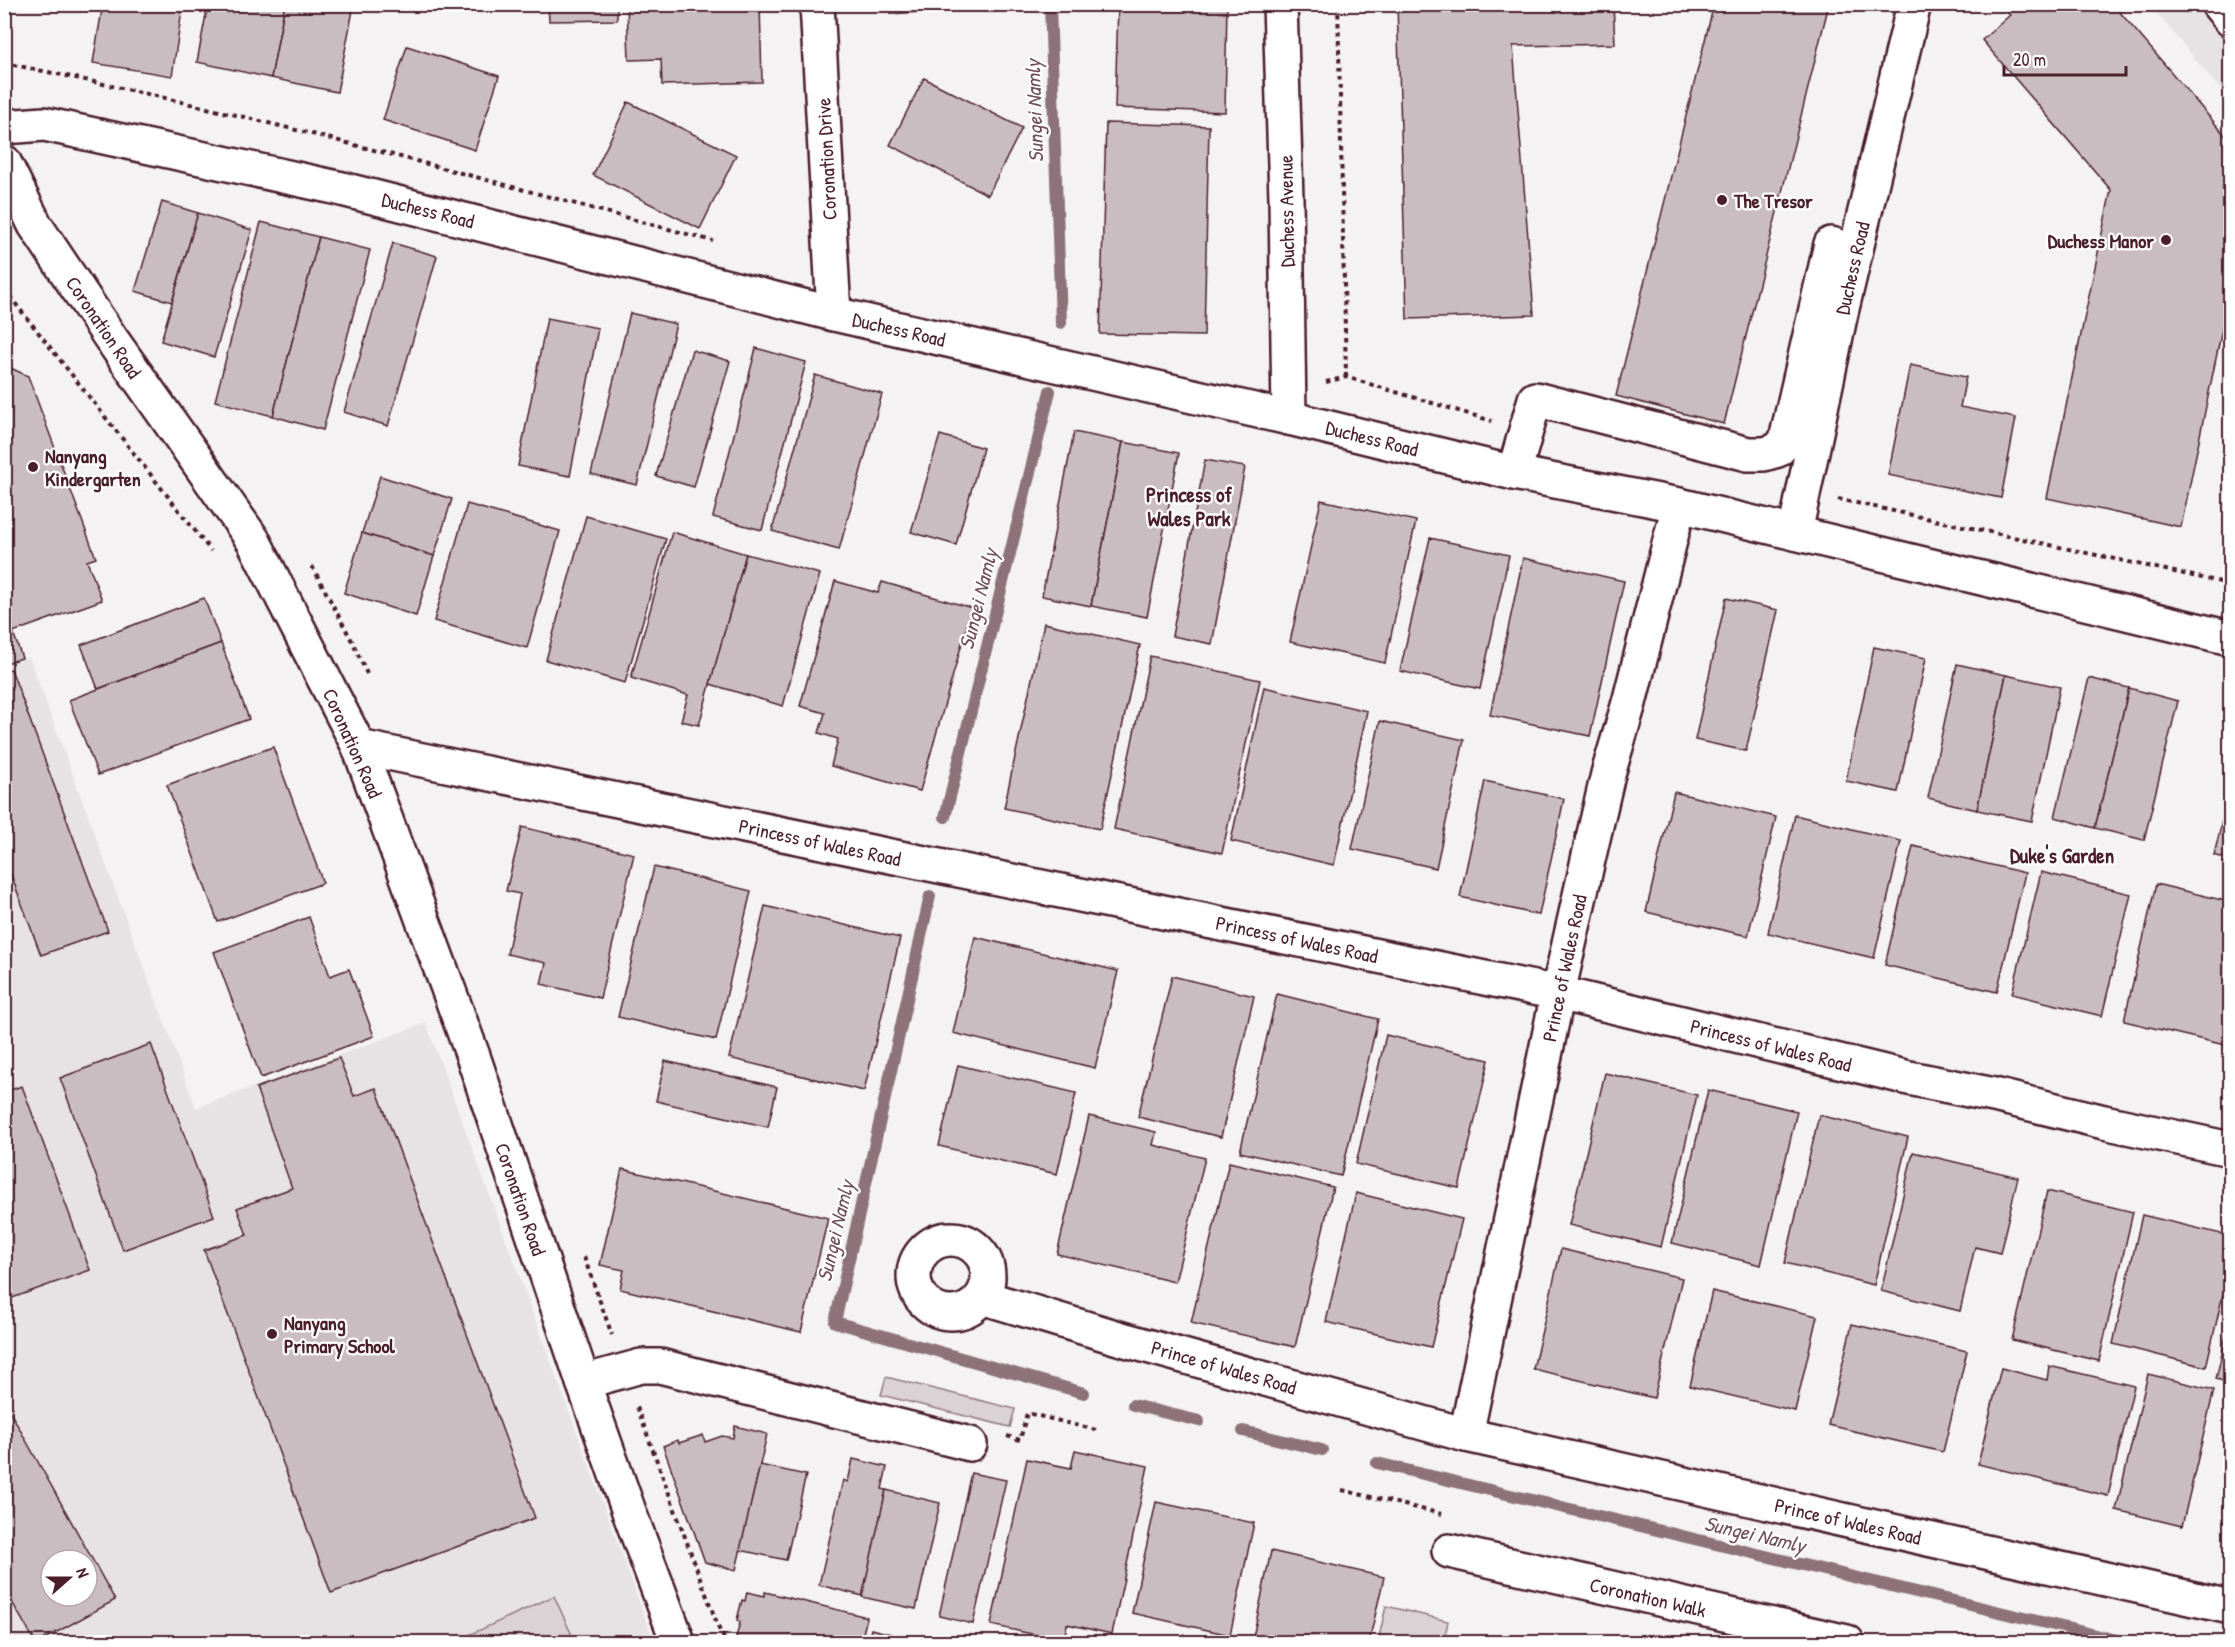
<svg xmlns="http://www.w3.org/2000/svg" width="2235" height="1647" font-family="'Patrick Hand',sans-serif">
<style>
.built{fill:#e7e2e3;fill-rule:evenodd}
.green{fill:#dbd2d5;stroke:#927880;stroke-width:1.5}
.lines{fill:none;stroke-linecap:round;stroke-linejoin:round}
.stream{stroke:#8d727a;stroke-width:12}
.building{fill:#cabdc1;stroke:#4a1f2b;stroke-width:1.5;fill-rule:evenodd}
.minor-casing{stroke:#4a1f2b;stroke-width:38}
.path{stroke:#4a1f2b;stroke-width:4;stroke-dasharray:4.5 4.5;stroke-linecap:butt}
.minor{stroke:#fff;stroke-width:33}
.poi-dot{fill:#4a1f2b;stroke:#fff;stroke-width:2}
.labels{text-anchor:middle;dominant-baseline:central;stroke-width:4.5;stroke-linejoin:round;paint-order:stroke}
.street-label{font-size:20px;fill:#4a1f2b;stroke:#fff}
.poi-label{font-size:20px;font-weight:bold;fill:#4a1f2b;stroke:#fff;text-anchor:start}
.water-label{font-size:21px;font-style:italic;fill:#714f59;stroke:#fff}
.neighbourhood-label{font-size:21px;font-weight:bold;fill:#4a1f2b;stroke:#fff}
</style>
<rect width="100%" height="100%" fill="#f4f2f2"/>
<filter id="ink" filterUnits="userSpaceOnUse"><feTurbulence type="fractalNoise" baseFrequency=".0167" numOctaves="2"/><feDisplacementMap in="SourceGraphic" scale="12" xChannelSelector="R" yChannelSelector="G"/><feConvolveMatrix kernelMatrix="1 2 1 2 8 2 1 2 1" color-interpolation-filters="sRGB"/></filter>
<g filter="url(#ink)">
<!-- built -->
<g class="built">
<path d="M 2150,5 L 2230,5 L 2230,101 Z"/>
<path d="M 2230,513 L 2230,553 L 2223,551 Z"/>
<path d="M 29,657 L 196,1108 L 426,1023 L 654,1642 L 5,1642 L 4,666 ZM 51,1560 L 87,1560 L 87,1596 L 51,1596 Z"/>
</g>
<!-- green -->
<g class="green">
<path d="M 886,1377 L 1015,1409 L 1010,1427 L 881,1395 Z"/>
<path d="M 554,1596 L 575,1642 L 454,1642 Z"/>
<path d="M 1386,1606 L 1448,1621 L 1444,1642 L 1378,1642 Z"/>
</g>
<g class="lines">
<!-- stream -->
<g class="stream">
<path d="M 1050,4 L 1061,323"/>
<path d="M 945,817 L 1050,391"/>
<path d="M 930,896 L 835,1322 L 1084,1393"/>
<path d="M 1133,1405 L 1199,1421"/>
<path d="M 1243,1431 L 1322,1450"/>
<path d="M 1377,1463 L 2125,1642"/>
</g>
</g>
<!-- building -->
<g class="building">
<path d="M 52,4 L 94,4 L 93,11 Z"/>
<path d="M 103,4 L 183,4 L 172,76 L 93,63 Z"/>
<path d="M 208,4 L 285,4 L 271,78 L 197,62 Z"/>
<path d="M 285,4 L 327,4 L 353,10 L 337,92 L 271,78 Z"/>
<path d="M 548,4 L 617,4 L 617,20 L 549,21 Z"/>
<path d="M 627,4 L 760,4 L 762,82 L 662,85 L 661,59 L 629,60 Z"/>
<path d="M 890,4 L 1005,4 L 1005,6 L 891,14 Z"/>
<path d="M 1118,4 L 1227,4 L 1225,112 L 1115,108 Z"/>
<path d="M 1397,4 L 1613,4 L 1615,44 L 1513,46 L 1534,315 L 1407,319 Z"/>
<path d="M 1714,4 L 1829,4 L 1724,424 L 1616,396 Z"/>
<path d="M 2000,4 L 2113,4 L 2230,141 L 2230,291 L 2181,527 L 2047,498 L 2111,190 L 1982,40 L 2010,15 Z"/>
<path d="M 407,46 L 499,76 L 475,150 L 383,120 Z"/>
<path d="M 924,78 L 1022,128 L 988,195 L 890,145 Z"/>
<path d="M 628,102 L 736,155 L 700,229 L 593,175 Z"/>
<path d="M 1106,123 L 1209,126 L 1204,336 L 1100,334 Z"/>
<path d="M 162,202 L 198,213 L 172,302 L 135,291 Z"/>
<path d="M 198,213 L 252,230 L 214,357 L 161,341 Z"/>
<path d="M 261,222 L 319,237 L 273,416 L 215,401 Z"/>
<path d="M 319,237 L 370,250 L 323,430 L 273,416 Z"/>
<path d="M 393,243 L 437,256 L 388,426 L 344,412 Z"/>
<path d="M 630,313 L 676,324 L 637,485 L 591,474 Z"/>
<path d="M 547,318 L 598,328 L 570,476 L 518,466 Z"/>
<path d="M 756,348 L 806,362 L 762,530 L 713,517 Z"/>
<path d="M 692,350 L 730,361 L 694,487 L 656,476 Z"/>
<path d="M 4,365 L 28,376 L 96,558 L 87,561 L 102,600 L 13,632 L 22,658 L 4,664 Z"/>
<path d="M 1910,365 L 1966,377 L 1960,407 L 2016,418 L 2001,498 L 1888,475 Z"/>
<path d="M 815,375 L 882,394 L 839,550 L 772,531 Z"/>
<path d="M 1074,432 L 1123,442 L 1091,606 L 1042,596 Z"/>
<path d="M 940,435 L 983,448 L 956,545 L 911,532 Z"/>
<path d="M 1123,442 L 1179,453 L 1147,617 L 1091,606 Z"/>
<path d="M 1205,460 L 1245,467 L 1212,644 L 1172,636 Z"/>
<path d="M 380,476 L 452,499 L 434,556 L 362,533 Z"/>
<path d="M 1321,500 L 1416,521 L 1385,663 L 1290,642 Z"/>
<path d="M 467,504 L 560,531 L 527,648 L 434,621 Z"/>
<path d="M 586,516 L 666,539 L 625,683 L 546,660 Z"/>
<path d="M 672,532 L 746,554 L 699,725 L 681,721 L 688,695 L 631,678 Z"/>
<path d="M 362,533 L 434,556 L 416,616 L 344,593 Z"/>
<path d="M 1430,538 L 1509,555 L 1480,689 L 1400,671 Z"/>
<path d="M 746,554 L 820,574 L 783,706 L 710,684 Z"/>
<path d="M 1523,558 L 1624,581 L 1590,736 L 1490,715 Z"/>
<path d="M 835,581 L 878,593 L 882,582 L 972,608 L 920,791 L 831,766 L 838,739 L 819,733 L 825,713 L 800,706 Z"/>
<path d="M 204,598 L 221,643 L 98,689 L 81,645 Z"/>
<path d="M 1726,598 L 1778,610 L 1746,751 L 1695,740 Z"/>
<path d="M 1044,623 L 1140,645 L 1100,829 L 1004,808 Z"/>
<path d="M 221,643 L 249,719 L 98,775 L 69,700 Z"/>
<path d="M 1874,647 L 1926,658 L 1898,792 L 1846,781 Z"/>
<path d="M 1150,656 L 1260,680 L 1222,853 L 1114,829 Z"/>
<path d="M 1957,664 L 2006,675 L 1977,810 L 1928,798 Z"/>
<path d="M 11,669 L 108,931 L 41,955 L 4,856 L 4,671 Z"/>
<path d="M 2006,675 L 2060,687 L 2032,821 L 1977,810 Z"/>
<path d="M 2089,678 L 2129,688 L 2095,828 L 2055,817 Z"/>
<path d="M 1264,687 L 1367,711 L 1334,865 L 1231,841 Z"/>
<path d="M 2129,688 L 2178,701 L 2144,840 L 2095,828 Z"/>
<path d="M 1380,721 L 1464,740 L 1436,868 L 1352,849 Z"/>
<path d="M 273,747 L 323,883 L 218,922 L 167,785 Z"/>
<path d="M 1485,781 L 1564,799 L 1539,915 L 1460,897 Z"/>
<path d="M 2230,788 L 2230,860 L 2214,855 Z"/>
<path d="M 1674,792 L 1776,817 L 1748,936 L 1646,912 Z"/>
<path d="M 1795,815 L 1901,841 L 1874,958 L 1768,933 Z"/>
<path d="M 522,827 L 634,854 L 600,998 L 541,984 L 546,963 L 507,954 L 520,894 L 506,891 Z"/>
<path d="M 1913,846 L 2025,873 L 1997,992 L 1885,965 Z"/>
<path d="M 654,867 L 751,891 L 716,1040 L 618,1017 Z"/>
<path d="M 2041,872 L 2131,894 L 2102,1016 L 2012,994 Z"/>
<path d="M 2156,884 L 2230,902 L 2229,1046 L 2124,1021 Z"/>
<path d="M 765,906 L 900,938 L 864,1091 L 729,1058 Z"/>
<path d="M 309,917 L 330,976 L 349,969 L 374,1036 L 261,1078 L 214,952 Z"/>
<path d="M 975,937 L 1118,971 L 1095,1068 L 953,1033 Z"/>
<path d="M 1172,976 L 1254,996 L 1221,1137 L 1138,1117 Z"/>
<path d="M 1277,994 L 1378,1019 L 1341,1176 L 1240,1152 Z"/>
<path d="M 1386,1035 L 1489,1060 L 1459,1188 L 1356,1164 Z"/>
<path d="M 151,1044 L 214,1216 L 123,1250 L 60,1078 Z"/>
<path d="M 339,1058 L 354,1096 L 376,1088 L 535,1518 L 331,1593 L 204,1250 L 247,1235 L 237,1208 L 292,1188 L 256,1088 Z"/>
<path d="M 665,1061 L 777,1087 L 768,1127 L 656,1101 Z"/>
<path d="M 958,1065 L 1076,1093 L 1057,1174 L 939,1146 Z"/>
<path d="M 1605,1073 L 1697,1095 L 1661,1247 L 1569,1225 Z"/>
<path d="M 22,1086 L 90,1270 L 4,1301 L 4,1092 Z"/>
<path d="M 1708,1090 L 1797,1111 L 1761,1265 L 1672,1243 Z"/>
<path d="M 1819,1115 L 1908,1137 L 1874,1285 L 1785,1263 Z"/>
<path d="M 1089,1116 L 1156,1132 L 1153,1145 L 1205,1158 L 1175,1282 L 1057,1254 Z"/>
<path d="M 1913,1152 L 2018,1177 L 2000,1253 L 1975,1247 L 1960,1311 L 1881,1291 Z"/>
<path d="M 1229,1162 L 1333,1187 L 1295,1347 L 1191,1323 Z"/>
<path d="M 622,1169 L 828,1218 L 801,1332 L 620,1289 L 624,1270 L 600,1265 Z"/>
<path d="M 2047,1191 L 2133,1212 L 2099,1361 L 2012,1340 Z"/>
<path d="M 1356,1193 L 1462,1219 L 1431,1347 L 1326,1322 Z"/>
<path d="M 2142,1215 L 2230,1236 L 2230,1264 L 2206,1367 L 2113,1344 Z"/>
<path d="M 1561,1249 L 1682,1278 L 1654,1398 L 1533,1369 Z"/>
<path d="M 1712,1291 L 1817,1316 L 1795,1411 L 1690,1386 Z"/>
<path d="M 2230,1318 L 2230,1383 L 2216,1379 Z"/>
<path d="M 1852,1324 L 1967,1351 L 1943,1452 L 1828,1425 Z"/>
<path d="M 2049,1366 L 2134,1386 L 2108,1496 L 1978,1464 L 2001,1368 L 2047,1380 Z"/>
<path d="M 2148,1374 L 2214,1390 L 2182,1526 L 2116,1510 Z"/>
<path d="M 4,1401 L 115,1600 L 39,1642 L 35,1642 L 4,1588 ZM 51,1560 L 87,1560 L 87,1596 L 51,1596 Z"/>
<path d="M 735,1426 L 767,1434 L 736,1570 L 705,1562 L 663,1446 L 678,1440 L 679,1443 L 703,1435 L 705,1442 L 722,1436 L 733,1438 Z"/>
<path d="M 1075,1450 L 1148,1466 L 1112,1634 L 1067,1624 L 1064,1641 L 991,1625 L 1027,1459 L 1071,1468 Z"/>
<path d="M 853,1459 L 887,1467 L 882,1489 L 886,1490 L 863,1596 L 819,1585 L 843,1480 L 848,1482 Z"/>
<path d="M 760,1465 L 806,1475 L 786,1560 L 740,1550 Z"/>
<path d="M 971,1473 L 1006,1480 L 973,1624 L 939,1616 Z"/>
<path d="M 886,1490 L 940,1503 L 916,1609 L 862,1597 Z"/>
<path d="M 1156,1502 L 1254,1523 L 1230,1635 L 1132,1613 Z"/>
<path d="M 1271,1551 L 1384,1577 L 1369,1642 L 1252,1642 Z"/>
<path d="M 747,1592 L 765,1596 L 765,1592 L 867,1617 L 861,1642 L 751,1642 L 736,1638 L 740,1622 L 737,1620 L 742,1600 L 745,1601 Z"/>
<path d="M 871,1629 L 919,1641 L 919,1642 L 868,1642 Z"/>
<path d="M 1555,1638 L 1572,1642 L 1554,1642 Z"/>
</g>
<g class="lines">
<!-- minor casing -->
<g class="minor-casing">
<g id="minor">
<path d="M 817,4 L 834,314"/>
<path d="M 1280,4 L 1286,198 L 1289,418"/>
<path d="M 2218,4 L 2230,19"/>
<path d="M 4,127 L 44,124 L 338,188 L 834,314 L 1289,418 L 1514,473 L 1679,505 L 2230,638"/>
<path d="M 4,162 L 35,225 L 112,340 L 253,540 L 359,747 L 473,1056 L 583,1382 L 631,1517 L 678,1642"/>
<path d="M 1514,473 L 1535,399 L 1748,454 L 1764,454 L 1778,450 L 1786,440 L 1831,244 L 1855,252"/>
<path d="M 1795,533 L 1840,317 L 1914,4"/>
<path d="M 359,747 L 1558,993 L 1909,1078 L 1994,1095 L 2104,1122 L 2230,1149"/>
<circle cx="951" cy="1276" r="37"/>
<path d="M 982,1297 L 1122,1339 L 1466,1435 L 2230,1607"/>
<path d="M 583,1382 L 641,1366 L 660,1366 L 970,1444"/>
<path d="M 1466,1435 L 1558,993 L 1588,860 L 1608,774 L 1629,703 L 1679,505"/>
<path d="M 1449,1551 L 1847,1642"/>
</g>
</g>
<!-- path -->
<g class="path">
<path d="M 1338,4 L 1346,377"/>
<path d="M 4,63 C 243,111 478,178 713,241"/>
<path d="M 4,289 L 211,551"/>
<path d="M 1326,382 L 1346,377 L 1492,421"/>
<path d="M 1838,499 L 2230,584"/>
<path d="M 312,566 L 352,641 L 367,674"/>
<path d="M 584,1257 L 612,1335"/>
<path d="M 637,1407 L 719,1629 L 726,1642"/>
<path d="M 1007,1436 L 1020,1440 L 1027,1413 L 1100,1431"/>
<path d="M 1342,1490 L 1442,1514"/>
</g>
<!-- minor -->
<use href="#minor" class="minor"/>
</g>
</g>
<!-- markers -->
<g class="poi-dot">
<circle cx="1722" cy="200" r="6"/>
<circle cx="2166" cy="240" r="6"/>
<circle cx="33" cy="467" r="6"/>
<circle cx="272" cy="1334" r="6"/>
</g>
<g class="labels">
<!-- street labels -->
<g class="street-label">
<text transform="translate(826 159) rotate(-93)">Coronation Drive</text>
<text transform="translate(428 210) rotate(14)">Duchess Road</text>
<text transform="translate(1286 211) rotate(-91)">Duchess Avenue</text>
<text transform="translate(1852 268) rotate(-77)">Duchess Road</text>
<text transform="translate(104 327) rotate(56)">Coronation Road</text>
<text transform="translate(899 329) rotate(13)">Duchess Road</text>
<text transform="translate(1372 438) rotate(14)">Duchess Road</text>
<text transform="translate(353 743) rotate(66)">Coronation Road</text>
<text transform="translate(820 842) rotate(12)">Princess of Wales Road</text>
<text transform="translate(1297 939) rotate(12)">Princess of Wales Road</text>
<text transform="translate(1564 968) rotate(-78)">Prince of Wales Road</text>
<text transform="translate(1771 1045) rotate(14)">Princess of Wales Road</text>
<text transform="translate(521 1199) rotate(71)">Coronation Road</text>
<text transform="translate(1224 1367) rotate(16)">Prince of Wales Road</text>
<text transform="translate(1848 1521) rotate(13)">Prince of Wales Road</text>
<text transform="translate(1648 1597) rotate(13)">Coronation Walk</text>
</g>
<!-- poi labels -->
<g class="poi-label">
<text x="1734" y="200">The Tresor</text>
<text x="2154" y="240" text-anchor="end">Duchess Manor</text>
<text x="45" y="455">Nanyang<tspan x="45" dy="23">Kindergarten</tspan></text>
<text x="284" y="1322">Nanyang<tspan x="284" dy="23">Primary School</tspan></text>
</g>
<!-- water labels -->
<g class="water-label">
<text transform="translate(1034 111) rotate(-92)">Sungei Namly</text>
<text transform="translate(978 599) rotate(-76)">Sungei Namly</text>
<text transform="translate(835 1231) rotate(-77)">Sungei Namly</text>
<text transform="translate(1755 1534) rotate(13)">Sungei Namly</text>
</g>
<!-- neighbourhood labels -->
<g class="neighbourhood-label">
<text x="1189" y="494">Princess of<tspan x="1189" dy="24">Wales Park</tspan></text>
<text x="2062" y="855">Duke's Garden</text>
</g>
</g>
<!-- margin -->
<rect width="2235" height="1647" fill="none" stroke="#fff" stroke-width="24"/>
<rect x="12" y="12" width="2211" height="1623" fill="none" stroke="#4a1f2b" stroke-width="2" filter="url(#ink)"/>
<!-- north arrow -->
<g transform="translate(69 1578) rotate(69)"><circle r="28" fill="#ffffff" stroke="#b7a5aa" stroke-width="1.5"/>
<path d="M0-4.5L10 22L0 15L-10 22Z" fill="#4a1f2b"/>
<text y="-9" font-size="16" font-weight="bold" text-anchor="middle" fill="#4a1f2b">N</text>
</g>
<!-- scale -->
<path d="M2004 66v9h122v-9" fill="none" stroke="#4a1f2b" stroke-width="3"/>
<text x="2013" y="66" font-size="18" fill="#4a1f2b" stroke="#ffffff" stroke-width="4.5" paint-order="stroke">20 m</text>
</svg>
